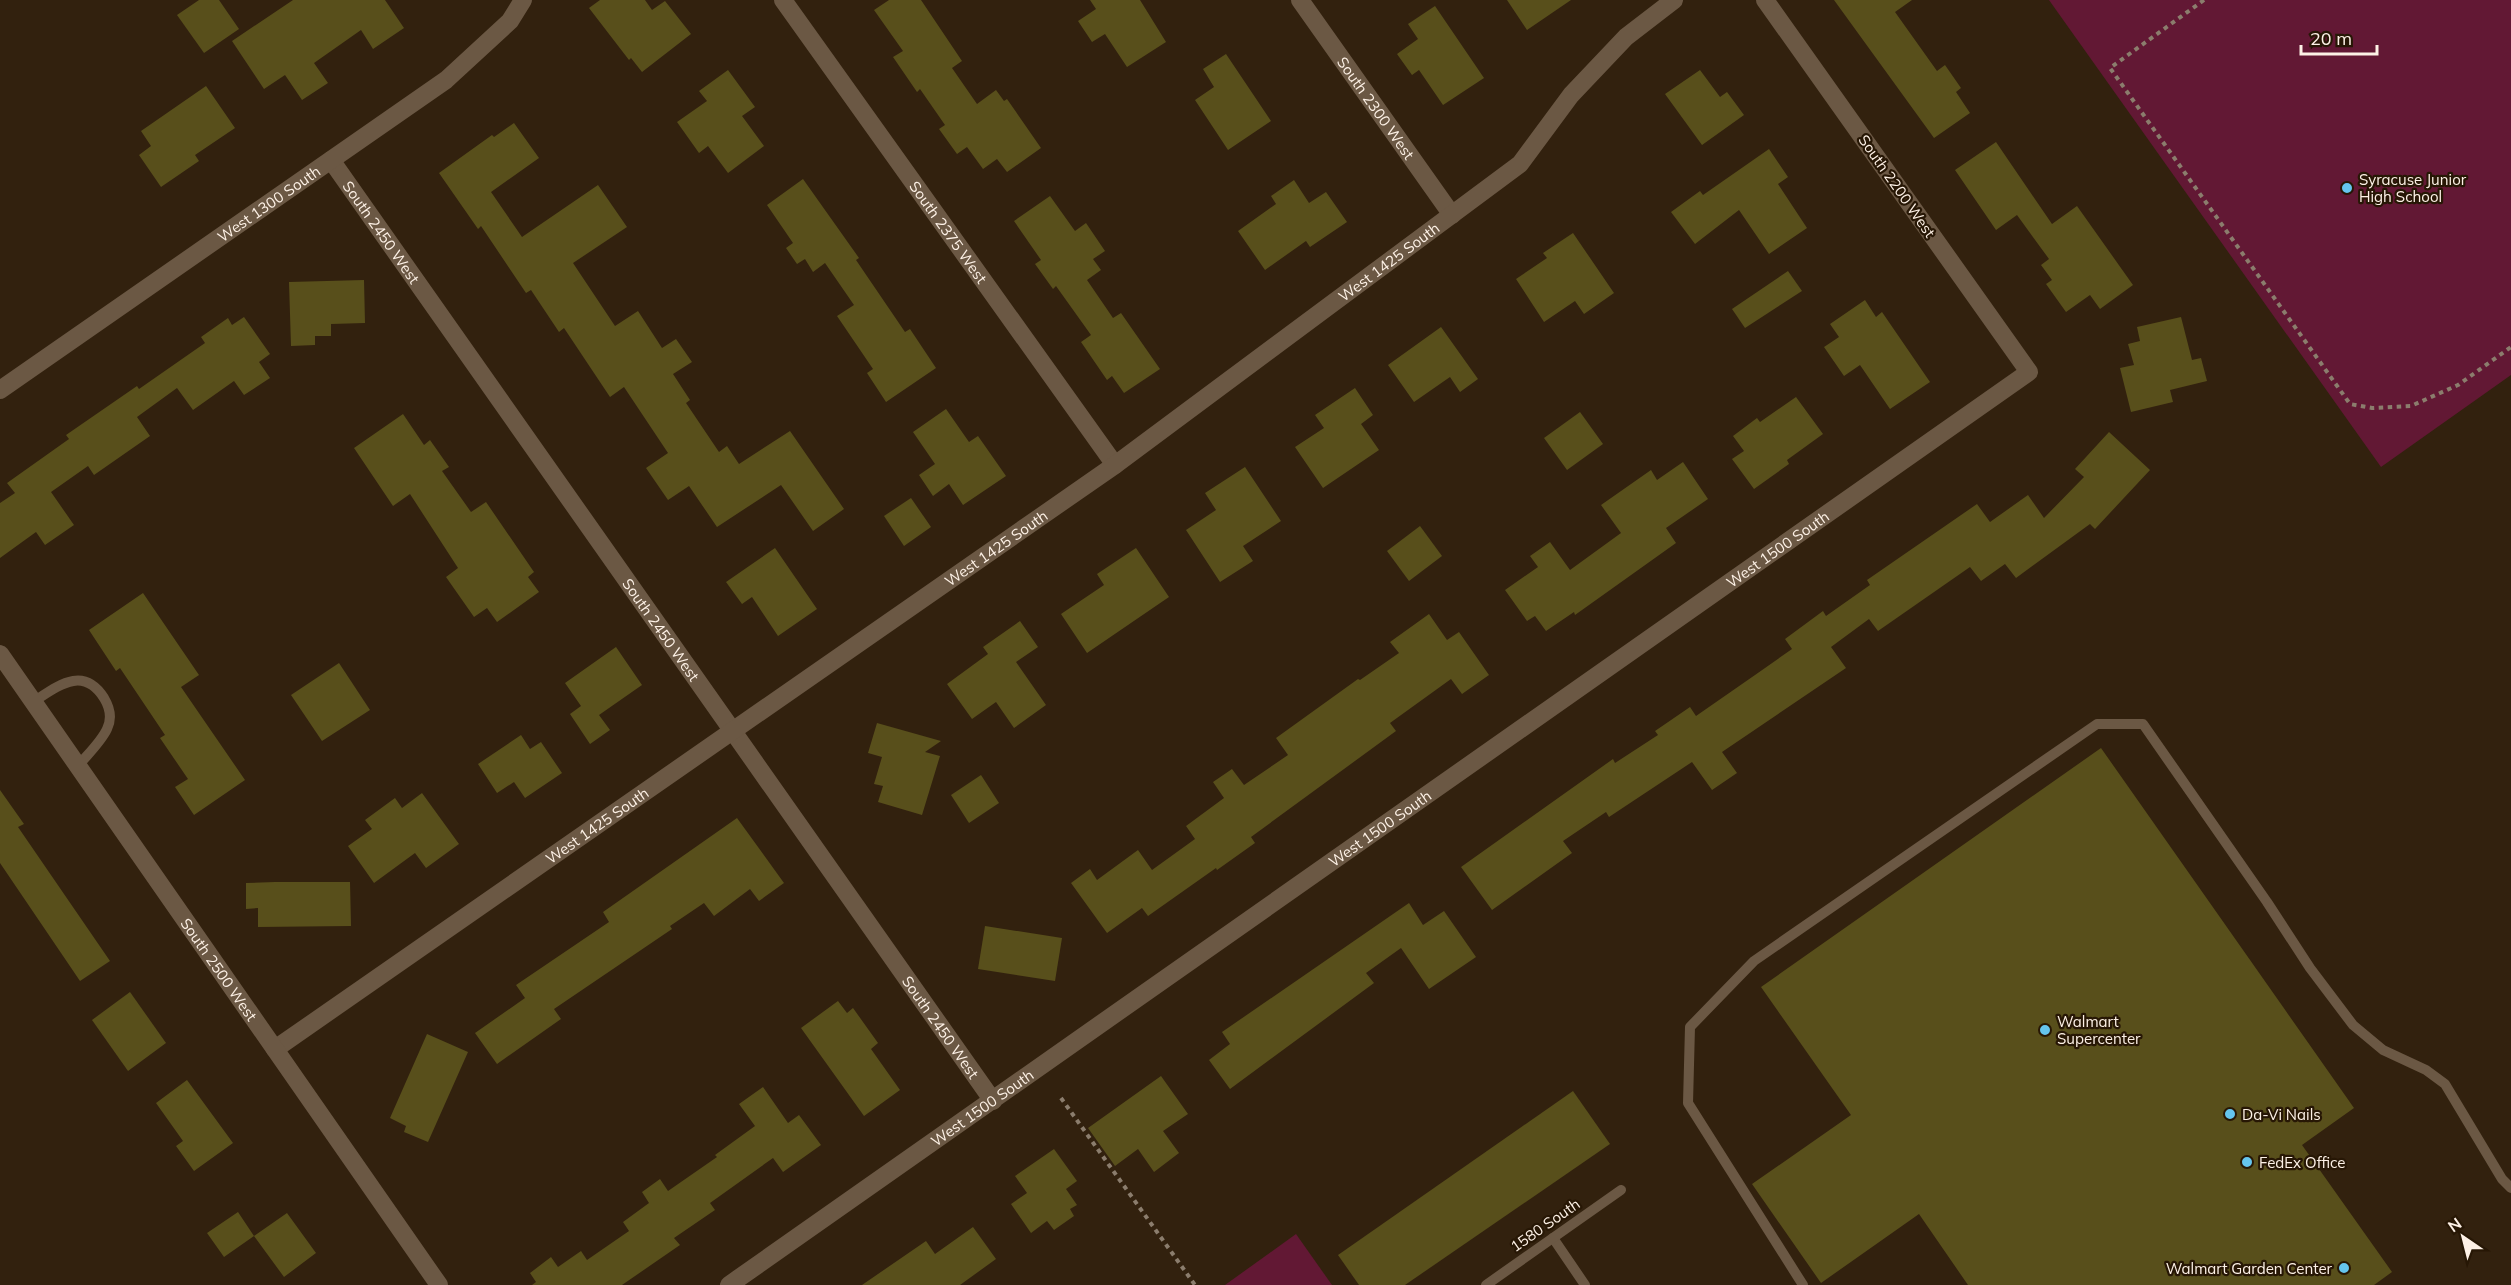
<svg xmlns="http://www.w3.org/2000/svg" width="2511" height="1285" font-family="Mulish,sans-serif">
<style>
.green{fill:#621834}
.building{fill:#584f1b}
.lines{fill:none;stroke-linecap:round;stroke-linejoin:round}
.path{stroke:#8b7d6d;stroke-width:4;stroke-dasharray:4.5 4.5;stroke-linecap:butt}
.service{stroke:#6b5844;stroke-width:10}
.minor{stroke:#6b5844;stroke-width:18}
.tertiary{stroke:#6b5844;stroke-width:18}
.poi-dot{fill:#65c5ee;stroke:#271705;stroke-width:2}
.labels{text-anchor:middle;dominant-baseline:central;stroke-width:4.5;stroke-linejoin:round;paint-order:stroke}
.street-label{font-size:15px;fill:#fdf1e6;stroke:#271705}
.poi-label{font-size:15px;fill:#fdf1e6;stroke:#271705;text-anchor:start}
</style>
<rect width="100%" height="100%" fill="#32210e"/>
<!-- green -->
<g class="green">
<path d="M 2049,0 L 2511,0 L 2511,375 L 2381,467 Z"/>
<path d="M 1296,1234 L 1332,1285 L 1225,1285 Z"/>
</g>
<!-- building -->
<g class="building">
<path d="M 199,0 L 219,0 L 239,29 L 204,53 L 177,15 Z"/>
<path d="M 293,0 L 385,0 L 404,28 L 373,49 L 361,30 L 314,63 L 328,83 L 302,100 L 285,75 L 264,89 L 232,41 Z"/>
<path d="M 600,0 L 645,0 L 652,10 L 665,1 L 691,34 L 642,72 L 631,58 L 629,60 L 589,8 Z"/>
<path d="M 889,0 L 921,0 L 962,61 L 952,68 L 977,104 L 996,90 L 1004,101 L 1007,99 L 1041,148 L 1007,172 L 997,159 L 983,169 L 967,147 L 957,154 L 939,129 L 945,125 L 920,89 L 917,92 L 893,57 L 903,51 L 874,10 Z"/>
<path d="M 1090,0 L 1140,0 L 1166,42 L 1127,67 L 1105,34 L 1092,42 L 1078,21 L 1096,9 Z"/>
<path d="M 1507,0 L 1571,0 L 1527,30 Z"/>
<path d="M 1834,0 L 1912,0 L 1895,12 L 1937,71 L 1945,65 L 1961,88 L 1956,92 L 1970,113 L 1934,138 Z"/>
<path d="M 1435,6 L 1484,78 L 1443,105 L 1419,70 L 1412,75 L 1397,54 L 1418,39 L 1408,24 Z"/>
<path d="M 1226,54 L 1271,121 L 1228,150 L 1195,100 L 1214,87 L 1203,69 Z"/>
<path d="M 728,70 L 755,107 L 742,116 L 764,146 L 728,173 L 708,146 L 699,153 L 677,122 L 707,101 L 699,91 Z"/>
<path d="M 1700,70 L 1720,97 L 1727,92 L 1744,115 L 1702,145 L 1665,94 Z"/>
<path d="M 206,86 L 235,128 L 195,155 L 199,161 L 161,187 L 139,155 L 151,146 L 141,131 Z"/>
<path d="M 514,123 L 539,158 L 491,192 L 522,237 L 598,185 L 627,227 L 573,263 L 615,326 L 638,311 L 662,348 L 676,339 L 692,362 L 673,374 L 690,400 L 686,403 L 719,452 L 727,446 L 739,464 L 790,431 L 844,509 L 813,531 L 781,485 L 717,527 L 689,486 L 668,500 L 646,468 L 668,453 L 624,387 L 610,397 L 564,328 L 559,332 L 531,290 L 526,293 L 481,226 L 478,229 L 439,173 L 492,135 L 494,137 Z"/>
<path d="M 1996,142 L 2052,224 L 2077,206 L 2133,285 L 2100,309 L 2090,295 L 2066,312 L 2046,284 L 2052,280 L 2041,265 L 2049,259 L 2017,215 L 1996,230 L 1955,170 Z"/>
<path d="M 1769,149 L 1788,177 L 1778,184 L 1807,228 L 1769,254 L 1739,210 L 1695,244 L 1671,212 L 1700,191 L 1703,195 Z"/>
<path d="M 803,179 L 859,258 L 856,260 L 905,332 L 910,329 L 936,368 L 886,402 L 867,373 L 873,369 L 837,316 L 854,305 L 825,263 L 813,272 L 805,259 L 797,264 L 786,248 L 793,243 L 767,205 Z"/>
<path d="M 1294,180 L 1309,203 L 1326,192 L 1347,222 L 1310,247 L 1306,241 L 1265,270 L 1238,231 L 1276,204 L 1271,196 Z"/>
<path d="M 1050,196 L 1075,231 L 1086,223 L 1105,251 L 1093,259 L 1101,270 L 1087,280 L 1113,318 L 1121,313 L 1160,369 L 1124,393 L 1112,376 L 1107,380 L 1081,342 L 1091,335 L 1056,286 L 1053,289 L 1035,264 L 1041,260 L 1014,221 Z"/>
<path d="M 1573,233 L 1614,293 L 1584,314 L 1575,301 L 1544,322 L 1516,279 L 1547,258 L 1543,253 Z"/>
<path d="M 1788,271 L 1802,291 L 1745,328 L 1732,309 Z"/>
<path d="M 364,280 L 365,323 L 331,324 L 331,336 L 315,336 L 315,345 L 291,346 L 289,282 Z"/>
<path d="M 1865,300 L 1876,317 L 1882,312 L 1930,382 L 1890,409 L 1860,365 L 1844,376 L 1824,347 L 1839,337 L 1830,324 Z"/>
<path d="M 244,317 L 270,354 L 259,362 L 270,378 L 244,395 L 234,381 L 193,410 L 177,388 L 137,417 L 150,436 L 94,475 L 88,466 L 51,492 L 74,525 L 45,545 L 36,532 L 0,558 L 0,503 L 15,493 L 7,483 L 69,439 L 66,435 L 137,386 L 139,389 L 205,343 L 201,337 L 228,318 L 232,325 Z"/>
<path d="M 2181,317 L 2192,360 L 2201,358 L 2207,381 L 2170,390 L 2173,402 L 2131,412 L 2120,368 L 2134,365 L 2128,344 L 2140,341 L 2137,327 Z"/>
<path d="M 1441,327 L 1478,379 L 1460,392 L 1450,377 L 1414,402 L 1388,365 Z"/>
<path d="M 1355,388 L 1373,415 L 1361,424 L 1379,450 L 1323,488 L 1295,447 L 1324,428 L 1315,415 Z"/>
<path d="M 1796,397 L 1823,434 L 1787,460 L 1789,464 L 1754,489 L 1732,459 L 1744,451 L 1733,436 L 1757,418 L 1760,422 Z"/>
<path d="M 946,409 L 969,442 L 978,436 L 1006,476 L 963,505 L 949,484 L 933,496 L 919,475 L 935,464 L 913,432 Z"/>
<path d="M 1580,412 L 1603,444 L 1567,470 L 1544,438 Z"/>
<path d="M 403,414 L 424,445 L 430,440 L 449,467 L 442,471 L 471,512 L 486,502 L 534,572 L 528,577 L 539,592 L 497,622 L 487,608 L 474,617 L 446,577 L 458,568 L 410,494 L 393,506 L 354,448 Z"/>
<path d="M 2109,432 L 2150,470 L 2095,529 L 2090,524 L 2016,578 L 2005,564 L 1981,581 L 1970,567 L 1878,631 L 1869,619 L 1831,647 L 1846,668 L 1722,752 L 1737,773 L 1712,790 L 1692,762 L 1609,817 L 1606,812 L 1563,841 L 1572,853 L 1492,910 L 1461,867 L 1613,759 L 1615,763 L 1658,735 L 1655,731 L 1690,707 L 1696,716 L 1755,675 L 1792,649 L 1785,639 L 1823,611 L 1826,616 L 1870,585 L 1867,580 L 1977,504 L 1990,522 L 2028,495 L 2044,518 L 2084,477 L 2075,469 Z"/>
<path d="M 1683,462 L 1708,499 L 1666,528 L 1676,543 L 1575,615 L 1574,612 L 1546,631 L 1535,616 L 1527,621 L 1505,590 L 1538,567 L 1530,556 L 1550,542 L 1570,570 L 1621,533 L 1601,505 L 1651,470 L 1657,480 Z"/>
<path d="M 1245,467 L 1281,521 L 1243,546 L 1253,561 L 1220,582 L 1186,530 L 1216,510 L 1205,493 Z"/>
<path d="M 911,498 L 931,527 L 904,546 L 884,516 Z"/>
<path d="M 1420,526 L 1442,556 L 1409,581 L 1387,551 Z"/>
<path d="M 775,548 L 817,609 L 778,636 L 752,597 L 742,604 L 726,582 Z"/>
<path d="M 1136,548 L 1169,597 L 1087,653 L 1061,614 L 1104,585 L 1097,574 Z"/>
<path d="M 143,593 L 199,675 L 181,687 L 245,780 L 194,815 L 175,787 L 188,779 L 160,738 L 165,735 L 120,668 L 116,671 L 89,630 Z"/>
<path d="M 1429,614 L 1447,640 L 1459,632 L 1489,675 L 1462,694 L 1451,679 L 1390,723 L 1396,731 L 1251,837 L 1255,843 L 1217,870 L 1216,868 L 1148,916 L 1142,908 L 1107,933 L 1071,883 L 1090,869 L 1097,880 L 1138,850 L 1152,870 L 1195,839 L 1186,826 L 1224,798 L 1213,782 L 1232,769 L 1244,785 L 1288,755 L 1276,738 L 1358,679 L 1360,680 L 1399,653 L 1390,642 Z"/>
<path d="M 1020,621 L 1038,647 L 1016,662 L 1046,705 L 1014,728 L 996,702 L 972,719 L 947,684 L 988,654 L 983,647 Z"/>
<path d="M 616,647 L 642,685 L 599,715 L 610,730 L 590,744 L 570,714 L 581,706 L 565,683 Z"/>
<path d="M 339,663 L 370,710 L 322,741 L 291,695 Z"/>
<path d="M 877,723 L 941,741 L 925,752 L 940,756 L 922,815 L 878,802 L 883,786 L 874,784 L 882,757 L 868,753 Z"/>
<path d="M 521,735 L 530,749 L 541,742 L 562,773 L 525,798 L 514,782 L 497,793 L 478,764 Z"/>
<path d="M 2101,748 L 2354,1108 L 2302,1145 L 2392,1272 L 2374,1285 L 1968,1285 L 1919,1214 L 1821,1283 L 1752,1184 L 1851,1115 L 1761,987 Z"/>
<path d="M 981,775 L 999,803 L 969,823 L 951,795 Z"/>
<path d="M 0,790 L 24,824 L 18,827 L 110,961 L 80,981 L 0,863 Z"/>
<path d="M 422,793 L 459,844 L 426,868 L 415,853 L 374,883 L 348,846 L 372,829 L 365,820 L 395,798 L 402,808 Z"/>
<path d="M 737,818 L 784,883 L 759,901 L 750,889 L 714,916 L 704,903 L 670,926 L 672,929 L 554,1009 L 561,1019 L 497,1064 L 475,1033 L 525,998 L 516,985 L 609,922 L 603,912 Z"/>
<path d="M 275,882 L 350,882 L 351,926 L 258,927 L 258,908 L 246,909 L 246,883 Z"/>
<path d="M 1409,903 L 1423,925 L 1444,911 L 1476,957 L 1429,989 L 1401,948 L 1366,973 L 1374,983 L 1230,1089 L 1209,1060 L 1230,1044 L 1222,1032 Z"/>
<path d="M 985,926 L 1062,938 L 1055,981 L 978,969 Z"/>
<path d="M 130,992 L 166,1043 L 128,1071 L 92,1020 Z"/>
<path d="M 838,1001 L 847,1013 L 853,1008 L 878,1043 L 871,1049 L 900,1090 L 864,1116 L 801,1028 Z"/>
<path d="M 427,1034 L 468,1052 L 428,1142 L 404,1132 L 406,1126 L 390,1118 Z"/>
<path d="M 1161,1076 L 1188,1114 L 1163,1131 L 1179,1153 L 1154,1172 L 1138,1149 L 1115,1166 L 1088,1128 Z"/>
<path d="M 187,1080 L 233,1143 L 194,1171 L 176,1146 L 183,1141 L 156,1103 Z"/>
<path d="M 763,1087 L 788,1123 L 799,1115 L 821,1145 L 783,1172 L 773,1158 L 710,1203 L 715,1210 L 674,1238 L 680,1245 L 622,1285 L 532,1285 L 536,1282 L 530,1273 L 551,1257 L 558,1267 L 581,1251 L 587,1260 L 629,1231 L 623,1222 L 649,1203 L 642,1192 L 660,1179 L 668,1191 L 717,1157 L 715,1155 L 755,1126 L 739,1104 Z"/>
<path d="M 1573,1091 L 1610,1144 L 1405,1285 L 1359,1285 L 1338,1255 Z"/>
<path d="M 1054,1149 L 1077,1181 L 1066,1189 L 1077,1205 L 1070,1209 L 1074,1216 L 1054,1230 L 1047,1221 L 1031,1233 L 1011,1204 L 1027,1193 L 1015,1176 Z"/>
<path d="M 238,1212 L 254,1236 L 287,1213 L 316,1253 L 284,1277 L 254,1236 L 224,1257 L 207,1233 Z"/>
<path d="M 973,1227 L 996,1259 L 960,1285 L 862,1285 L 926,1241 L 935,1254 Z"/>
</g>
<g class="lines">
<!-- path -->
<g class="path">
<path d="M 2204,0 L 2110,68 L 2350,404 L 2372,408 L 2411,406 L 2458,385 L 2511,347"/>
<path d="M 1061,1098 L 1195,1285"/>
</g>
<!-- service -->
<g class="service">
<path d="M 33,702 C 58,686 83,665 104,698 C 110,708 112,719 107,729 C 101,742 87,755 78,766"/>
<path d="M 1553,1238 L 1585,1285"/>
<path d="M 1486,1285 L 1621,1190"/>
<path d="M 1803,1285 L 1688,1103 L 1690,1027 L 1754,961 L 2097,724 L 2143,724 L 2267,902 L 2310,968 L 2353,1025 L 2383,1050 L 2426,1070 L 2445,1084 L 2502,1179 L 2511,1188"/>
</g>
<!-- minor -->
<g class="minor">
<path id="s1" d="M 783,0 L 1115,465"/>
<path id="s2" d="M 1300,0 L 1452,215"/>
<path id="s3" d="M 331,160 L 993,1101"/>
<path id="s4" d="M 0,390 L 446,80 L 510,21 L 523,0"/>
<path id="s5" d="M 275,1049 L 1115,465 L 1520,164 L 1571,95 L 1626,37 L 1674,0"/>
<path id="s6" d="M 729,1285 L 2029,372 L 1765,0"/>
</g>
<!-- tertiary -->
<path class="tertiary" id="s7" d="M 0,654 L 439,1285"/>
</g>
<!-- markers -->
<g class="poi-dot">
<circle cx="2347" cy="188" r="6"/>
<circle cx="2045" cy="1030" r="6"/>
<circle cx="2230" cy="1114" r="6"/>
<circle cx="2247" cy="1162" r="6"/>
<circle cx="2344" cy="1268" r="6"/>
</g>
<g class="labels">
<!-- street labels -->
<g class="street-label">
<text stroke="none"><textPath href="#s2" startOffset="132">South 2300 West</textPath></text>
<text transform="translate(1897 186) rotate(55)">South 2200 West</text>
<text stroke="none"><textPath href="#s4" startOffset="327">West 1300 South</textPath></text>
<text stroke="none"><textPath href="#s1" startOffset="285">South 2375 West</textPath></text>
<text stroke="none"><textPath href="#s3" startOffset="88">South 2450 West</textPath></text>
<text stroke="none"><textPath href="#s5" startOffset="1364">West 1425 South</textPath></text>
<text stroke="none"><textPath href="#s5" startOffset="878">West 1425 South</textPath></text>
<text stroke="none"><textPath href="#s6" startOffset="1281">West 1500 South</textPath></text>
<text stroke="none"><textPath href="#s3" startOffset="574">South 2450 West</textPath></text>
<text stroke="none"><textPath href="#s5" startOffset="392">West 1425 South</textPath></text>
<text stroke="none"><textPath href="#s6" startOffset="795">West 1500 South</textPath></text>
<text stroke="none"><textPath href="#s7" startOffset="384">South 2500 West</textPath></text>
<text stroke="none"><textPath href="#s3" startOffset="1060">South 2450 West</textPath></text>
<text stroke="none"><textPath href="#s6" startOffset="309">West 1500 South</textPath></text>
<text transform="translate(1545 1225) rotate(-35)">1580 South</text>
</g>
<!-- poi labels -->
<g class="poi-label">
<text x="2359" y="179">Syracuse Junior<tspan x="2359" dy="17">High School</tspan></text>
<text x="2057" y="1021">Walmart<tspan x="2057" dy="17">Supercenter</tspan></text>
<text x="2242" y="1114">Da-Vi Nails</text>
<text x="2259" y="1162">FedEx Office</text>
<text x="2332" y="1268" text-anchor="end">Walmart Garden Center</text>
</g>
</g>
<!-- north arrow -->
<g transform="translate(2463 1237) rotate(325)" stroke="#271705" stroke-width="4.5" paint-order="stroke">
<path d="M0-4.5L10 22L0 15L-10 22Z" fill="#fdf1e6"/>
<text y="-9" font-size="16" font-weight="bold" text-anchor="middle" fill="#fdf1e6">N</text>
</g>
<!-- scale -->
<path d="M2301 45v9h76v-9" fill="none" stroke="#fdf1e6" stroke-width="3"/>
<text x="2310" y="45" font-size="18" fill="#fdf1e6" stroke="#271705" stroke-width="4.5" paint-order="stroke">20 m</text>
</svg>
